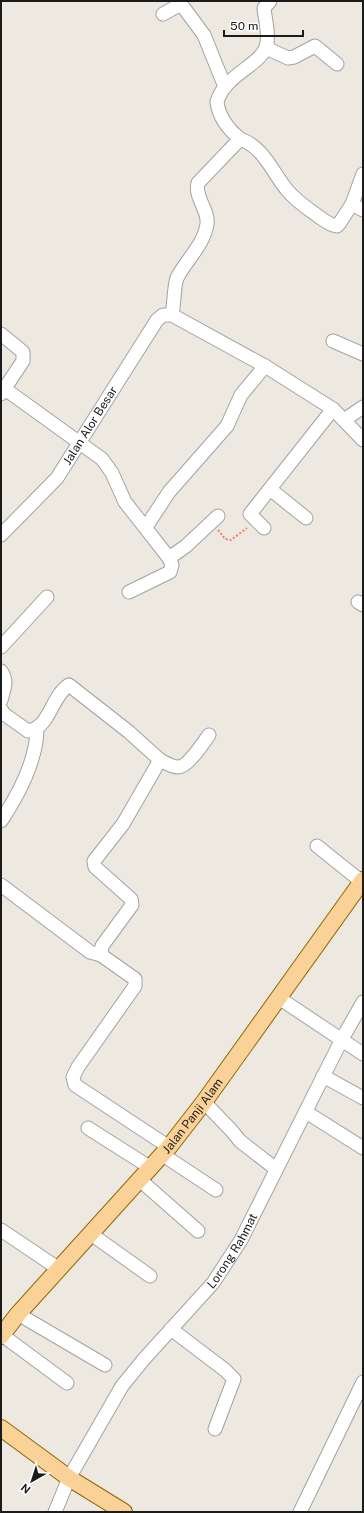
<svg xmlns="http://www.w3.org/2000/svg" width="364" height="1513" font-family="'Public Sans',sans-serif">
<style>
.lines{fill:none;stroke-linecap:round;stroke-linejoin:round}
.minor-casing{stroke:#a2a2a2;stroke-width:15}
.major-casing{stroke:#906502;stroke-width:18}
.path{stroke:#f77a67;stroke-width:2;stroke-dasharray:2 2;stroke-linecap:butt}
.minor{stroke:#fff;stroke-width:13}
.major{stroke:#fad298;stroke-width:16}
.labels{text-anchor:middle;dominant-baseline:central;stroke-width:3.5;stroke-linejoin:round;paint-order:stroke}
.street-label{font-size:12px;fill:#1b1b1b;stroke:#fff}
</style>
<rect width="100%" height="100%" fill="#ede9e0"/>
<g class="lines">
<!-- minor casing -->
<g class="minor-casing">
<g id="minor">
<path d="M 163,14 L 181,4 L 204,35 L 225,87"/>
<path d="M 266,48 L 288,58 L 294,57 L 315,46 L 337,64"/>
<path d="M 240,139 C 228,129 219,118 217,102 C 225,73 264,65 267,43 C 269,32 265,19 264,8 L 270,1"/>
<path d="M 352,204 L 363,174"/>
<path d="M 172,315 C 174,306 174,285 177,278 C 186,260 204,245 207,224 C 209,210 194,197 198,183 L 240,139 C 264,147 272,172 287,190 C 296,201 307,208 318,216 C 324,220 329,225 337,226 L 339,224 L 352,204 L 363,210"/>
<path d="M 1,334 L 23,352 L 23,361 L 1,394"/>
<path d="M 333,341 L 363,354"/>
<path d="M 5,389 L 102,459 L 112,473 L 125,502 L 169,558 L 172,565 L 170,572 L 129,592"/>
<path d="M 344,420 L 363,407"/>
<path d="M 270,489 L 306,518"/>
<path d="M 146,527 L 169,492 L 227,426 L 241,395 L 265,366"/>
<path d="M 264,528 L 250,514 L 333,409"/>
<path id="s1" d="M 1,535 L 57,478 L 157,320 L 163,315 L 172,315 L 265,366 L 333,409 L 363,440"/>
<path d="M 169,558 L 186,546 L 218,516"/>
<path d="M 358,602 L 363,605"/>
<path d="M 1,647 L 47,597"/>
<path d="M 1,671 C 8,681 4,689 1,700"/>
<path d="M 1,709 L 4,714 L 28,731 C 51,727 51,696 69,685 L 129,732 L 160,760 L 123,824 L 94,861 L 95,867 L 131,899 L 132,905 L 102,946 L 101,955 L 135,979 L 135,986 L 78,1067 L 73,1077 L 75,1085 L 169,1147"/>
<path d="M 160,760 C 166,763 172,767 178,767 C 188,767 203,743 209,735"/>
<path d="M 1,821 C 19,794 36,762 37,730"/>
<path d="M 317,846 L 362,882"/>
<path d="M 1,885 L 90,952 L 101,955"/>
<path d="M 279,998 L 363,1054"/>
<path d="M 323,1076 L 363,1098"/>
<path d="M 204,1102 L 231,1130 L 240,1141 L 276,1169"/>
<path d="M 306,1112 L 363,1148"/>
<path d="M 88,1128 L 151,1168"/>
<path d="M 163,1155 L 216,1190"/>
<path d="M 140,1180 L 198,1231"/>
<path d="M 1,1230 L 59,1269"/>
<path d="M 91,1234 L 150,1276"/>
<path d="M 18,1314 L 105,1365"/>
<path d="M 171,1329 L 225,1370 L 234,1379 L 215,1429"/>
<path d="M 2,1335 L 67,1383"/>
<path id="s2" d="M 55,1512 L 69,1478 L 122,1386 L 144,1359 L 213,1283 L 241,1240 L 342,1039 L 363,1002"/>
<path d="M 300,1512 L 363,1382"/>
</g>
</g>
<!-- major casing -->
<g class="major-casing">
<g id="major">
<path id="s3" d="M 1,1336 L 18,1314 L 169,1147 L 204,1102 L 363,880"/>
<path d="M 1,1428 L 69,1478 L 124,1512"/>
</g>
</g>
<!-- path -->
<path class="path" d="M 218,530 L 225,539 L 231,540 L 247,528"/>
<!-- minor -->
<use href="#minor" class="minor"/>
<!-- major -->
<use href="#major" class="major"/>
</g>
<g class="labels">
<!-- street labels -->
<g class="street-label">
<text stroke="none"><textPath href="#s1" startOffset="142">Jalan Alor Besar</textPath></text>
<text stroke="none"><textPath href="#s3" startOffset="292">Jalan Panji Alam</textPath></text>
<text stroke="none"><textPath href="#s2" startOffset="318">Lorong Rahmat</textPath></text>
</g>
</g>
<!-- border -->
<rect width="364" height="1513" fill="none" stroke="#1b1b1b" stroke-width="4"/>
<!-- north arrow -->
<g transform="translate(32 1481) rotate(219)" stroke="#ffffff" stroke-width="3" paint-order="stroke">
<path d="M0-3L7 15L0 10L-7 15Z" fill="#1b1b1b"/>
<text y="-6" font-size="11" font-weight="bold" text-anchor="middle" fill="#1b1b1b">N</text>
</g>
<!-- scale -->
<path d="M224 30v6h79v-6" fill="none" stroke="#1b1b1b" stroke-width="2"/>
<text x="230" y="30" font-size="12" fill="#1b1b1b" stroke="#ffffff" stroke-width="3" paint-order="stroke">50 m</text>
</svg>
